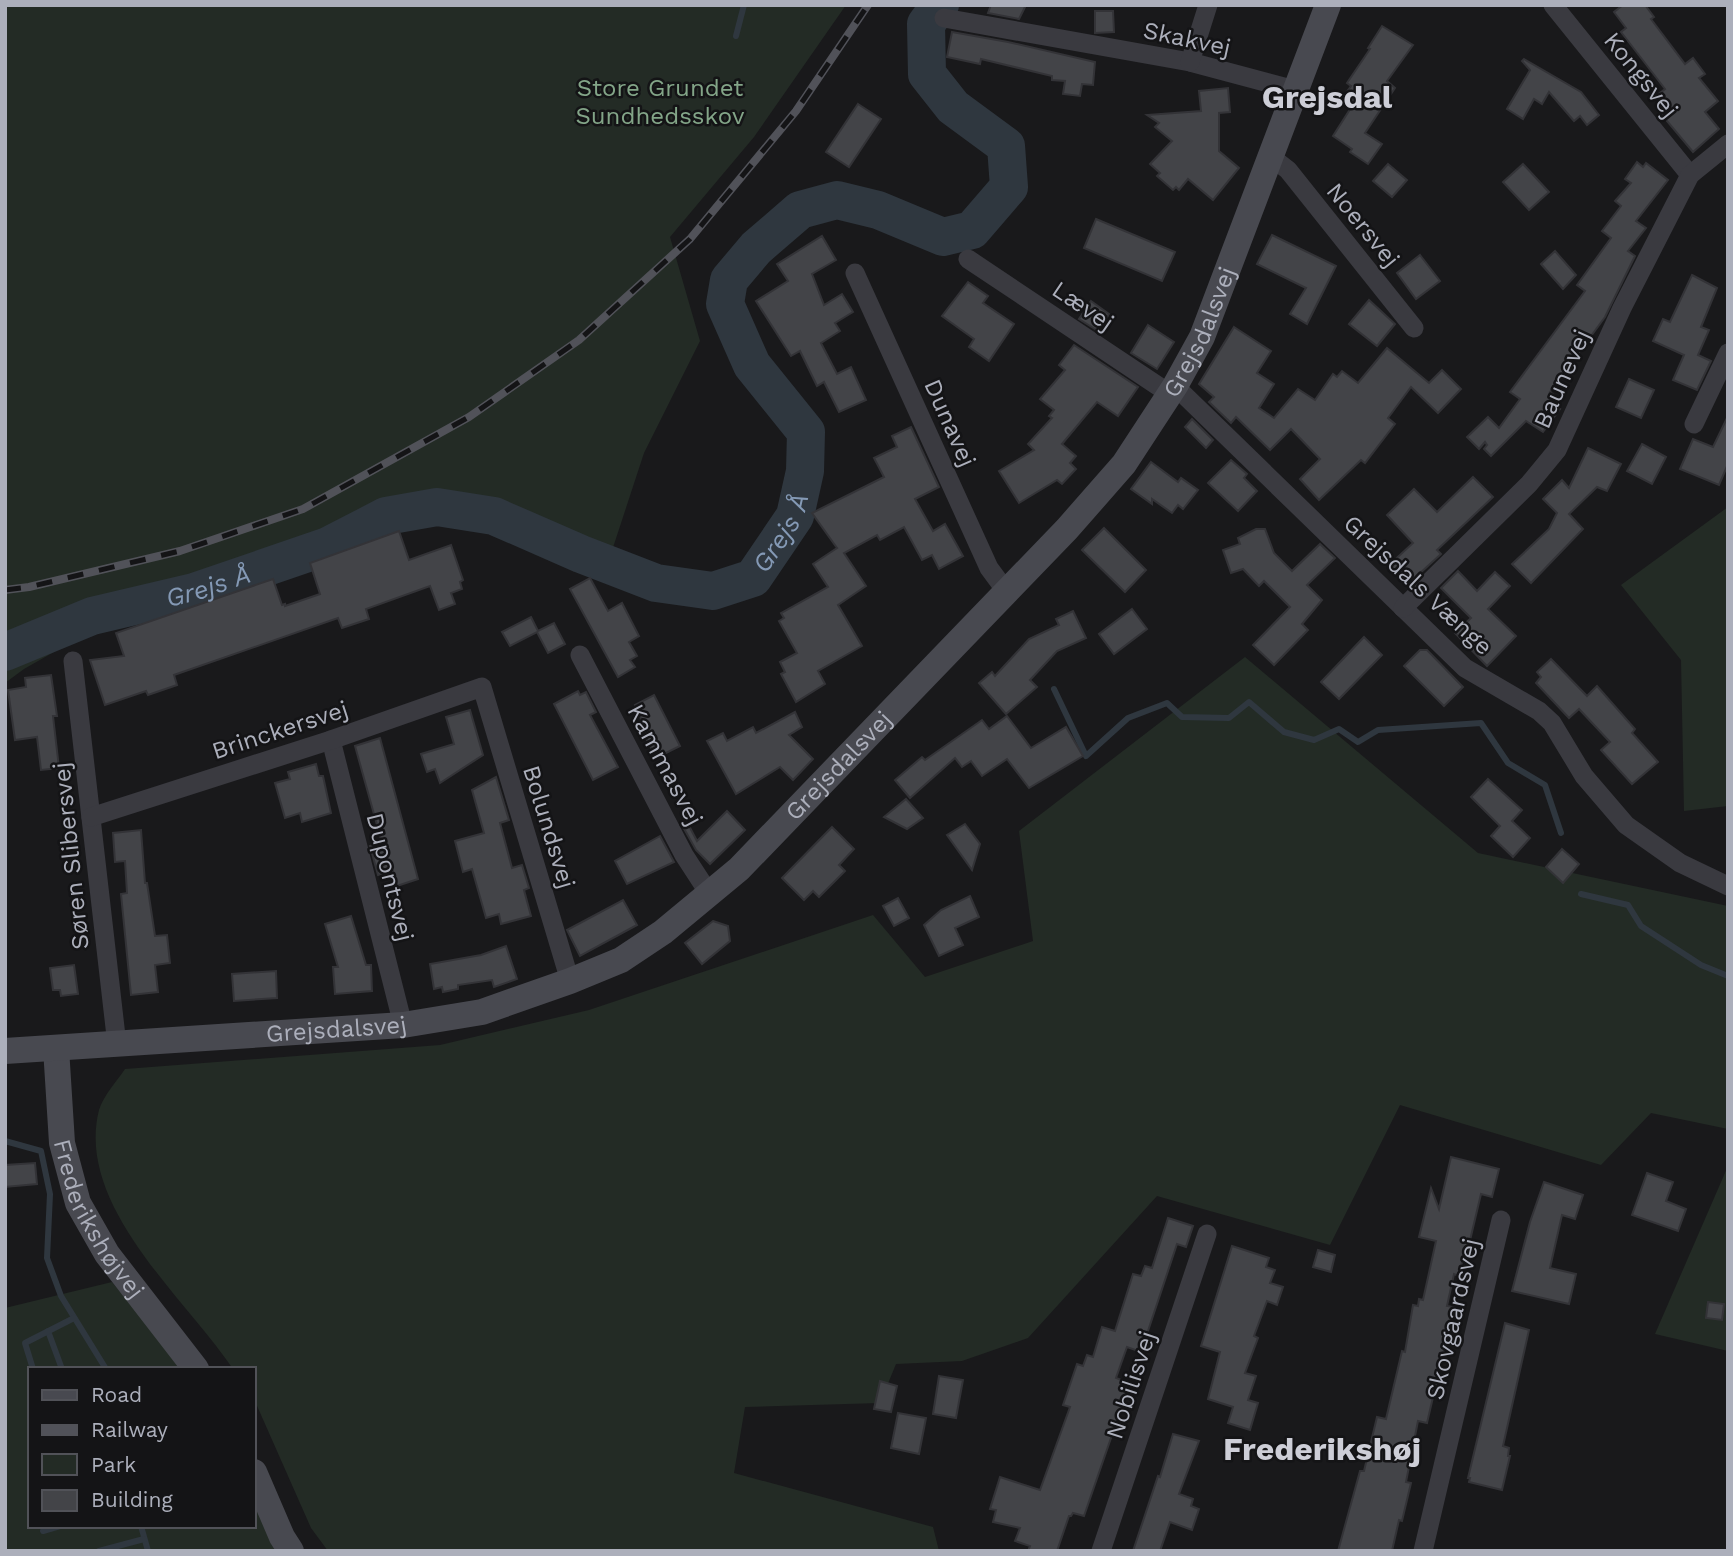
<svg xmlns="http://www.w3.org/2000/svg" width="1733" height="1556" font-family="'Work Sans',sans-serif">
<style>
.green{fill:#232b25}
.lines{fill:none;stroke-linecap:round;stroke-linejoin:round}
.stream{stroke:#2f373f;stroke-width:6}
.river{stroke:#2f373f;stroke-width:38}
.building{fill:#434448;stroke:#333337;stroke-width:2}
.street{stroke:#3a3a40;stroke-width:19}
.secondary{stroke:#484950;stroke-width:26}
.rail-casing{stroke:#515259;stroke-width:8}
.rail{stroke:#141416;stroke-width:5;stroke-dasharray:16;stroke-linecap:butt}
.labels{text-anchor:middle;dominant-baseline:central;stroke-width:5;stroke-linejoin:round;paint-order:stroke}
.street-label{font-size:24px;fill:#acafbb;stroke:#141416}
.park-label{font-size:24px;fill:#83a588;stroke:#141416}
.water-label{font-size:26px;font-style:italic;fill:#8499b5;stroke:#141416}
.district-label{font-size:32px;font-weight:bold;fill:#cdced7;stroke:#141416}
</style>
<rect width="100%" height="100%" fill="#19191b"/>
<!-- green -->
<g class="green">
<path d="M 5,5 L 846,5 L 754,137 L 670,237 L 700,341 L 644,453 L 604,575 L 461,519 L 410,520 L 333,554 L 98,627 L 24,669 L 5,683 Z"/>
<path d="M 1728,507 L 1728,806 L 1684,811 L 1681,660 L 1621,585 Z"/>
<path d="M 1245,657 L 1478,853 L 1728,906 L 1728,1129 L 1651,1113 L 1601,1165 L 1400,1105 L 1330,1245 L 1157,1196 L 1028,1338 L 962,1361 L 896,1364 L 880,1403 L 745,1407 L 734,1473 L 933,1527 L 939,1551 L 328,1551 L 311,1528 L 254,1399 L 254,1369 L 233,1369 C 185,1298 75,1205 99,1110 C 103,1096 117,1081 125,1069 L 440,1045 L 589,1010 L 873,915 L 925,977 L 1033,941 L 1019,831 Z"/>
<path d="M 1728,1166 L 1728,1351 L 1655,1334 Z"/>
<path d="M 112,1282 L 159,1338 L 181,1369 L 30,1369 L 30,1526 L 254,1526 L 254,1497 L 282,1551 L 5,1551 L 5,1308 Z"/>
</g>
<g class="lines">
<!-- stream -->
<g class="stream">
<path d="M 736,36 L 744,5"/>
<path d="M 1054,689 L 1086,756 L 1128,718 L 1167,703 L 1182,717 L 1229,718 L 1249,702 L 1284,732 L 1314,740 L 1339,729 L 1358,742 L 1378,730 L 1481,723 L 1508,763 L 1545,785 L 1561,833"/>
<path d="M 1581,894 L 1628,905 L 1641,926 L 1701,965 L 1728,976"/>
<path d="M 5,1141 L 41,1151 L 50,1194 L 47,1258 L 61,1296 L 106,1369"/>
<path d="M 48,1331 L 62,1369"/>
<path d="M 33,1369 L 25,1343 L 74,1318"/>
<path d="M 141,1526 L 148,1551"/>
<path d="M 43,1531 L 60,1526"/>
<path d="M 99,1551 L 144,1539"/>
</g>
<!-- river -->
<path class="river" id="s1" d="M 5,652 L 92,616 L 194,592 L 328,546 L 386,516 L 437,507 L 494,516 L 581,554 L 656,583 L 713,591 L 753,578 L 795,516 L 805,471 L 806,432 L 752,365 L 725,304 L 729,280 L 756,248 L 800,210 L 837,200 L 878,210 L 943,237 L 972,230 L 1009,187 L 1006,146 L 953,107 L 927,74 L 926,24 L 940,5"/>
</g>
<!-- building -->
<g class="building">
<path d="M 991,5 L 1026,5 L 1019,19 L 988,13 Z"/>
<path d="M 1623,5 L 1645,5 L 1654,17 L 1651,19 L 1685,64 L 1693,58 L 1705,74 L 1699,78 L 1718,101 L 1705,112 L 1719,129 L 1693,152 L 1656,108 L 1661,104 L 1655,97 L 1665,89 L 1621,32 L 1626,28 L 1614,12 Z"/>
<path d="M 1095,11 L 1113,11 L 1114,32 L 1095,33 Z"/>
<path d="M 1382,26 L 1413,45 L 1387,81 L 1395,88 L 1365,133 L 1382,144 L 1368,164 L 1350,152 L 1352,149 L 1333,136 L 1354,103 L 1347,98 L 1349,95 L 1346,93 L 1351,86 L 1347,83 L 1370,49 L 1368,48 Z"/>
<path d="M 952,32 L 1008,42 L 1095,62 L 1093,85 L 1082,84 L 1080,96 L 1063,94 L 1065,81 L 1052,80 L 1052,76 L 981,59 L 980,64 L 947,57 Z"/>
<path d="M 1524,59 L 1581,92 L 1599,115 L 1587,125 L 1580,116 L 1574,121 L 1549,92 L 1542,104 L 1534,99 L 1523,119 L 1507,109 L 1530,70 L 1522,61 Z"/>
<path d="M 1228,88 L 1230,112 L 1219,113 L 1219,151 L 1239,168 L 1213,200 L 1188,179 L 1179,190 L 1176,187 L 1173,190 L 1157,176 L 1160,173 L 1150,164 L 1172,141 L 1155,127 L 1159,123 L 1147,115 L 1201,111 L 1199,91 Z"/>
<path d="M 858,104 L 881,119 L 849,167 L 826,152 Z"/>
<path d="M 1637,162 L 1643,167 L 1646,163 L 1668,180 L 1636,221 L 1646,228 L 1628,251 L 1635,256 L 1605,317 L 1550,392 L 1554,395 L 1549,402 L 1560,409 L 1543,432 L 1526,421 L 1491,456 L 1484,449 L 1487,445 L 1485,442 L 1479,449 L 1467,437 L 1488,417 L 1499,428 L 1520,399 L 1510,392 L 1585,291 L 1577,285 L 1611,238 L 1602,231 L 1621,206 L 1615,201 L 1631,183 L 1625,179 Z"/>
<path d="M 1388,164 L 1407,180 L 1392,197 L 1373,181 Z"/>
<path d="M 1523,164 L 1549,192 L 1529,210 L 1503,182 Z"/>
<path d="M 1096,219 L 1175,252 L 1162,281 L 1084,248 Z"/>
<path d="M 1272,235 L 1336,266 L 1307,324 L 1290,314 L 1306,288 L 1257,264 Z"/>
<path d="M 822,236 L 836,260 L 812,274 L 824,305 L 842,294 L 853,312 L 835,323 L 840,331 L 821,343 L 837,374 L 851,367 L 866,400 L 839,412 L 824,382 L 817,386 L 800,351 L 791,356 L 756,301 L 788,281 L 777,264 Z"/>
<path d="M 1555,251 L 1576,275 L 1563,289 L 1541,264 Z"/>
<path d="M 1420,255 L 1440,281 L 1416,299 L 1397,273 Z"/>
<path d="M 1692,275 L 1717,288 L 1701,327 L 1709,330 L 1698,355 L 1711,361 L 1697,390 L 1673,380 L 1684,355 L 1653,341 L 1663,319 L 1670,322 Z"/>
<path d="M 968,282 L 988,296 L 983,303 L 1014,324 L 989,361 L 969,347 L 974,339 L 942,316 Z"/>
<path d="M 1369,300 L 1395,324 L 1377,346 L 1349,324 Z"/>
<path d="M 1091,301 L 1109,314 L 1098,331 L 1079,319 Z"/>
<path d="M 1148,325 L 1174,342 L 1157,369 L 1131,353 Z"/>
<path d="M 1234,327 L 1271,351 L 1257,373 L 1274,384 L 1259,408 L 1274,418 L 1298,389 L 1315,400 L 1333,374 L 1337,377 L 1342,371 L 1358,383 L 1387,348 L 1429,383 L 1442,370 L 1461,389 L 1438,413 L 1411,387 L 1388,418 L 1395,424 L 1365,463 L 1361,460 L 1319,500 L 1300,479 L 1320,459 L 1291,429 L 1270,450 L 1236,417 L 1231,423 L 1209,402 L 1214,397 L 1199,384 Z"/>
<path d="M 1074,345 L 1138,387 L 1118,416 L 1097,402 L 1062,444 L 1076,456 L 1070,463 L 1076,469 L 1062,484 L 1057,480 L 1019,503 L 999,471 L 1034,450 L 1028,444 L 1052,418 L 1049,416 L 1054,410 L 1040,399 L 1065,370 L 1059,365 Z"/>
<path d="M 1629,379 L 1654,390 L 1641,418 L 1616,407 Z"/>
<path d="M 1728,416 L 1728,464 L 1719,485 L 1680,469 L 1693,439 L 1713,447 Z"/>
<path d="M 1192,419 L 1213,440 L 1206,448 L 1185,427 Z"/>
<path d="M 911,427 L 939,487 L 915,499 L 933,531 L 945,524 L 963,556 L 939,569 L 932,555 L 922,560 L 904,527 L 880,540 L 877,535 L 844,553 L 866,586 L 838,605 L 862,646 L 818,671 L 825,684 L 796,702 L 781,674 L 785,672 L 780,662 L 797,653 L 779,621 L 784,618 L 781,613 L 828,587 L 813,564 L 837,548 L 812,513 L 884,477 L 874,458 L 897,447 L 892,436 Z"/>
<path d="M 1642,444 L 1666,457 L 1652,484 L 1627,471 Z"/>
<path d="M 1588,448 L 1621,464 L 1607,491 L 1597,487 L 1569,514 L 1583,529 L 1531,583 L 1512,564 L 1549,529 L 1557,513 L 1543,499 L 1562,480 L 1569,488 Z"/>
<path d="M 1231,460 L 1247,474 L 1244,478 L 1257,491 L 1238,511 L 1208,483 Z"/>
<path d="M 1151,462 L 1178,482 L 1181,478 L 1198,490 L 1183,509 L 1178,505 L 1172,513 L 1152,499 L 1152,504 L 1131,489 Z"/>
<path d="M 1473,477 L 1493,497 L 1437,550 L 1441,554 L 1407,585 L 1388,566 L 1413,543 L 1387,515 L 1414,489 L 1437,512 Z"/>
<path d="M 1104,528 L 1146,570 L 1125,592 L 1082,550 Z"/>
<path d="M 1256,529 L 1265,529 L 1274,553 L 1292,571 L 1320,544 L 1335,558 L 1307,585 L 1322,600 L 1302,624 L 1308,630 L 1274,665 L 1253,645 L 1290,607 L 1264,581 L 1259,586 L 1243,569 L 1231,573 L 1223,550 L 1240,544 L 1238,538 Z"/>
<path d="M 399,531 L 409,560 L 451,545 L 463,580 L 460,582 L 462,589 L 451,593 L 455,604 L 439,610 L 430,586 L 366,609 L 369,619 L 342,628 L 338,618 L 174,675 L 177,685 L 148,695 L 146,691 L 105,705 L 90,660 L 124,656 L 116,633 L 273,579 L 282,605 L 285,604 L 285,606 L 320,594 L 310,563 Z"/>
<path d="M 1458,571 L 1477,591 L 1495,572 L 1510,586 L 1488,609 L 1516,636 L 1487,666 L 1455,633 L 1471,618 L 1441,588 Z"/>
<path d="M 590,578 L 608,611 L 622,603 L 639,636 L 629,642 L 637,656 L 630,660 L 635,667 L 618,677 L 570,589 Z"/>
<path d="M 1132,609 L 1147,629 L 1114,654 L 1099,634 Z"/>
<path d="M 1073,611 L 1086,638 L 1057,651 L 1030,680 L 1037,687 L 1006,714 L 979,683 L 992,672 L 995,676 L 1029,639 L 1059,625 L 1056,619 Z"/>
<path d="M 531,617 L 538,631 L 554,623 L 565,644 L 548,653 L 537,632 L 510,646 L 502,632 Z"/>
<path d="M 1364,637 L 1382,655 L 1339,699 L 1321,682 Z"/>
<path d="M 1420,650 L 1427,650 L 1463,687 L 1444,706 L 1404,666 Z"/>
<path d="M 1551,659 L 1587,696 L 1597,686 L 1635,729 L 1632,733 L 1658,762 L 1632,784 L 1601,750 L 1610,742 L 1579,709 L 1569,718 L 1536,683 L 1541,677 L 1537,672 Z"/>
<path d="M 51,675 L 57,716 L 53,716 L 59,768 L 41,770 L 37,737 L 15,740 L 8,690 L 26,687 L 25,678 Z"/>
<path d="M 578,691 L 580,695 L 586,692 L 596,712 L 590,715 L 618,767 L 593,780 L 554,704 Z"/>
<path d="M 654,695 L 680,746 L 656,758 L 641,728 L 644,726 L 635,705 Z"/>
<path d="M 470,710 L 483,755 L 440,783 L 435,769 L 427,772 L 421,754 L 454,744 L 446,717 Z"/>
<path d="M 795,712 L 802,727 L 789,735 L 813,759 L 793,780 L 780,767 L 736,794 L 707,741 L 723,733 L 727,741 L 753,727 L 756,733 Z"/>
<path d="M 1007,716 L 1031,748 L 1066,727 L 1083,756 L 1029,788 L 1007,759 L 982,776 L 971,761 L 962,767 L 955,758 L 910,798 L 895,780 L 922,757 L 925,760 L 982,720 L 989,729 Z"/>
<path d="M 380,738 L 418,879 L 397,886 L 393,871 L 378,875 L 370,846 L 382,843 L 355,746 Z"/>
<path d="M 316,764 L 319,776 L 323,776 L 331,813 L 302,822 L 300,813 L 285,818 L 275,783 L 290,779 L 288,772 Z"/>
<path d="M 496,777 L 509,820 L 500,823 L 512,868 L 522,865 L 529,888 L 524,890 L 531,916 L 501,924 L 499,914 L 486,918 L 472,869 L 463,872 L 455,841 L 484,833 L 472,790 Z"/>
<path d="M 1488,779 L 1522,810 L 1512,821 L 1530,838 L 1513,857 L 1491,836 L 1500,826 L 1471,797 Z"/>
<path d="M 906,799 L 923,818 L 907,829 L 884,817 Z"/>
<path d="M 727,811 L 745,830 L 710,864 L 696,850 L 682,825 L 687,822 L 697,841 Z"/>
<path d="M 965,824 L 980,844 L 972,870 L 947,835 Z"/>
<path d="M 832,827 L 854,849 L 839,865 L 845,871 L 819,897 L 813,891 L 804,900 L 782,878 Z"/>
<path d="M 141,830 L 145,883 L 147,883 L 155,936 L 167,935 L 170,963 L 155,965 L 158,992 L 131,995 L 121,894 L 127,893 L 125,861 L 115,862 L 113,833 Z"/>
<path d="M 660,836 L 674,862 L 627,884 L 615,861 Z"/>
<path d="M 1562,849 L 1579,864 L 1563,883 L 1546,867 Z"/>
<path d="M 970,896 L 979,917 L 955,928 L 963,945 L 939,956 L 924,925 L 941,910 Z"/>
<path d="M 898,898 L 909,918 L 894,926 L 883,906 Z"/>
<path d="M 623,900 L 637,925 L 580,956 L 567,930 Z"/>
<path d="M 351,916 L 366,965 L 371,965 L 372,991 L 335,994 L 333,967 L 338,967 L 325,924 Z"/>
<path d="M 713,921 L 728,926 L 730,941 L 702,964 L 685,943 Z"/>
<path d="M 506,946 L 517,979 L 494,987 L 492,980 L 458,985 L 458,989 L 443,992 L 442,987 L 434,989 L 430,964 L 481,955 Z"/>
<path d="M 74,965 L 78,994 L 61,996 L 60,990 L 53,990 L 50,968 Z"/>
<path d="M 276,971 L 277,998 L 234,1001 L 232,974 Z"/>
<path d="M 1451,1157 L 1499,1169 L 1492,1197 L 1481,1194 L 1468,1249 L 1465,1248 L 1459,1276 L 1454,1274 L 1447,1306 L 1454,1307 L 1427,1423 L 1418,1421 L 1406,1482 L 1411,1483 L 1402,1521 L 1399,1520 L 1392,1551 L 1338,1551 L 1360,1471 L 1364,1471 L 1377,1417 L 1386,1419 L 1402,1351 L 1405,1352 L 1413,1305 L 1418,1306 L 1419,1299 L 1423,1300 L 1436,1241 L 1419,1237 L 1431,1188 L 1439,1209 Z"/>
<path d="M 35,1163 L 37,1184 L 5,1187 L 5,1165 Z"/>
<path d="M 1647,1173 L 1673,1182 L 1666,1201 L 1686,1209 L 1678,1231 L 1632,1215 Z"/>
<path d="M 1544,1182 L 1583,1195 L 1575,1219 L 1562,1215 L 1550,1268 L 1576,1274 L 1569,1304 L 1512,1291 L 1530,1222 Z"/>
<path d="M 1168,1218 L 1193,1226 L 1186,1247 L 1177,1244 L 1141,1352 L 1127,1347 L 1116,1378 L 1130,1383 L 1084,1516 L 1073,1513 L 1071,1516 L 1069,1516 L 1057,1551 L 1028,1551 L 1030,1546 L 1015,1541 L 1020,1528 L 993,1522 L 996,1510 L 990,1509 L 1000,1477 L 1040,1490 L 1070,1407 L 1063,1405 L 1077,1364 L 1083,1366 L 1087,1355 L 1093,1357 L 1102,1327 L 1115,1331 L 1133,1274 L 1141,1276 L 1145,1266 L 1152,1268 Z"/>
<path d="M 1232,1246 L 1269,1258 L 1266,1267 L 1275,1270 L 1270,1283 L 1283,1287 L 1277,1305 L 1267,1301 L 1254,1336 L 1258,1338 L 1245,1373 L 1256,1376 L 1248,1400 L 1258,1403 L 1250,1430 L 1228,1423 L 1233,1407 L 1208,1399 L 1220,1352 L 1201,1346 Z"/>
<path d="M 1318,1250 L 1335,1255 L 1331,1272 L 1313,1267 Z"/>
<path d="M 1708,1302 L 1724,1304 L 1722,1320 L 1706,1318 Z"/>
<path d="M 1505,1323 L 1529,1330 L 1503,1446 L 1509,1448 L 1508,1456 L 1510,1456 L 1502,1490 L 1469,1482 L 1470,1478 L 1468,1478 Z"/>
<path d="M 939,1376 L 963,1380 L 956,1418 L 933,1414 Z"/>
<path d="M 880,1381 L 897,1386 L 891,1412 L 874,1409 Z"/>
<path d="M 898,1413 L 926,1418 L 919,1454 L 891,1448 Z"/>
<path d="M 1173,1434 L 1199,1441 L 1179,1494 L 1193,1499 L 1191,1506 L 1199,1509 L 1192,1530 L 1170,1522 L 1160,1551 L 1133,1551 L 1158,1476 L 1160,1477 Z"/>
</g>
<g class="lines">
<!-- street -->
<g class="street">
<path d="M 1553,5 L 1690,175"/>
<path d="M 944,18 L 1190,62 L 1295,90"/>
<path d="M 1190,62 L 1208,5"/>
<path d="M 1270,156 L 1288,170 L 1414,328"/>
<path d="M 968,259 L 1170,394"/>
<path d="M 855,273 L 989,568 L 1006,591"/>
<path d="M 1175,386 L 1465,668 L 1539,711 L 1552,723 L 1584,776 L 1626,825 L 1680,863 L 1728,886"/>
<path d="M 1694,424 L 1728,353"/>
<path d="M 1403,608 L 1529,484 L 1557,450 L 1622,308 L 1690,175 L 1728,144"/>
<path d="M 580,655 L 684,855 L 710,895"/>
<path d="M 73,661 L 117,1045"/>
<path d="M 331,740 L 403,1025"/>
<path d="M 91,817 L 331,740 L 482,687 L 570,981"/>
<path d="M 1101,1551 L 1207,1234"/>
<path d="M 1423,1551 L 1501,1220"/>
</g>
<!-- secondary -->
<g class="secondary">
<path id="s2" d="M 56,1048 L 62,1143 L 78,1203 L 107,1254 L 196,1369"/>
<path id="s3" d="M 5,1051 L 403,1025 L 482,1012 L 570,981 L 621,960 L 663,932 L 739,869 L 1067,529 L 1124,464 L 1175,386 L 1202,337 L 1328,5"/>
<path d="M 254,1472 L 282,1537 L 291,1551"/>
</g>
<!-- rail casing -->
<g class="rail-casing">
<path id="rail" d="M 5,590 L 29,587 L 180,551 L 303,509 L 469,417 L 579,340 L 690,239 L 796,111 L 868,5"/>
</g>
<!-- rail -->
<use href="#rail" class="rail"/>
</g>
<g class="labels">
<!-- street labels -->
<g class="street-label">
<text transform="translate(1187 39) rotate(12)">Skakvej</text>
<text transform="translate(1641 75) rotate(51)">Kongsvej</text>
<text transform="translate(1363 225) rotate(51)">Noersvej</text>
<text transform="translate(1083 306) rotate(34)">Lævej</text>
<text stroke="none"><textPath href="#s3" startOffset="1488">Grejsdalsvej</textPath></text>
<text transform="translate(1562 379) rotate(-66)">Baunevej</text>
<text transform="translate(950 423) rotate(66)">Dunavej</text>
<text transform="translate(1418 585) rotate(43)">Grejsdals Vænge</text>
<text transform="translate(280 730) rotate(-18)">Brinckersvej</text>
<text transform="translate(665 765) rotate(62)">Kammasvej</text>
<text stroke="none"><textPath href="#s3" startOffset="920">Grejsdalsvej</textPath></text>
<text transform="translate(549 827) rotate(73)">Bolundsvej</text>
<text transform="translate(71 856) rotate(-96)">Søren Slibersvej</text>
<text transform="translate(390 877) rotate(76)">Dupontsvej</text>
<text stroke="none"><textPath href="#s3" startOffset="332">Grejsdalsvej</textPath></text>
<text stroke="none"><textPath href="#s2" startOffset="180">Frederikshøjvej</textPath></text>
<text transform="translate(1453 1319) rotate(-77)">Skovgaardsvej</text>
<text transform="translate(1131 1385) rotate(-72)">Nobilisvej</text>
</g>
<!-- park labels -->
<g class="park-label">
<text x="660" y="88">Store Grundet<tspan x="660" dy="28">Sundhedsskov</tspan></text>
</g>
<!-- water labels -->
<g class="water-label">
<text stroke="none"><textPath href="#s1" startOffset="844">Grejs Å</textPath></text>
<text stroke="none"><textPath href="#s1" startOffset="214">Grejs Å</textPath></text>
</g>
<!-- district labels -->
<g class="district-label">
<text x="1327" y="97">Grejsdal</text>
<text x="1322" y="1449">Frederikshøj</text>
</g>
</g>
<!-- border -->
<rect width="1733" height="1556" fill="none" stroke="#acafbb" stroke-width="14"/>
<!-- legend -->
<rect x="28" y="1367" width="228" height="161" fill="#141416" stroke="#515258" stroke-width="2"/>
<rect x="42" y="1390" width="35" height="10" fill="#484950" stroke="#515258" stroke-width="2"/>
<text x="91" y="1402" font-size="21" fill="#acafbb">Road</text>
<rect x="42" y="1425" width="35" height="10" fill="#515259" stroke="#515258" stroke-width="2"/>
<text x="91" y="1437" font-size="21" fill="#acafbb">Railway</text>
<rect x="42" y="1454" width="35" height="21" fill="#232b25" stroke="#515258" stroke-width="2"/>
<text x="91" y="1472" font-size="21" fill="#acafbb">Park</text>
<rect x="42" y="1490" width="35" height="21" fill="#434448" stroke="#515258" stroke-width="2"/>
<text x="91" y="1507" font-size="21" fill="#acafbb">Building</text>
</svg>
